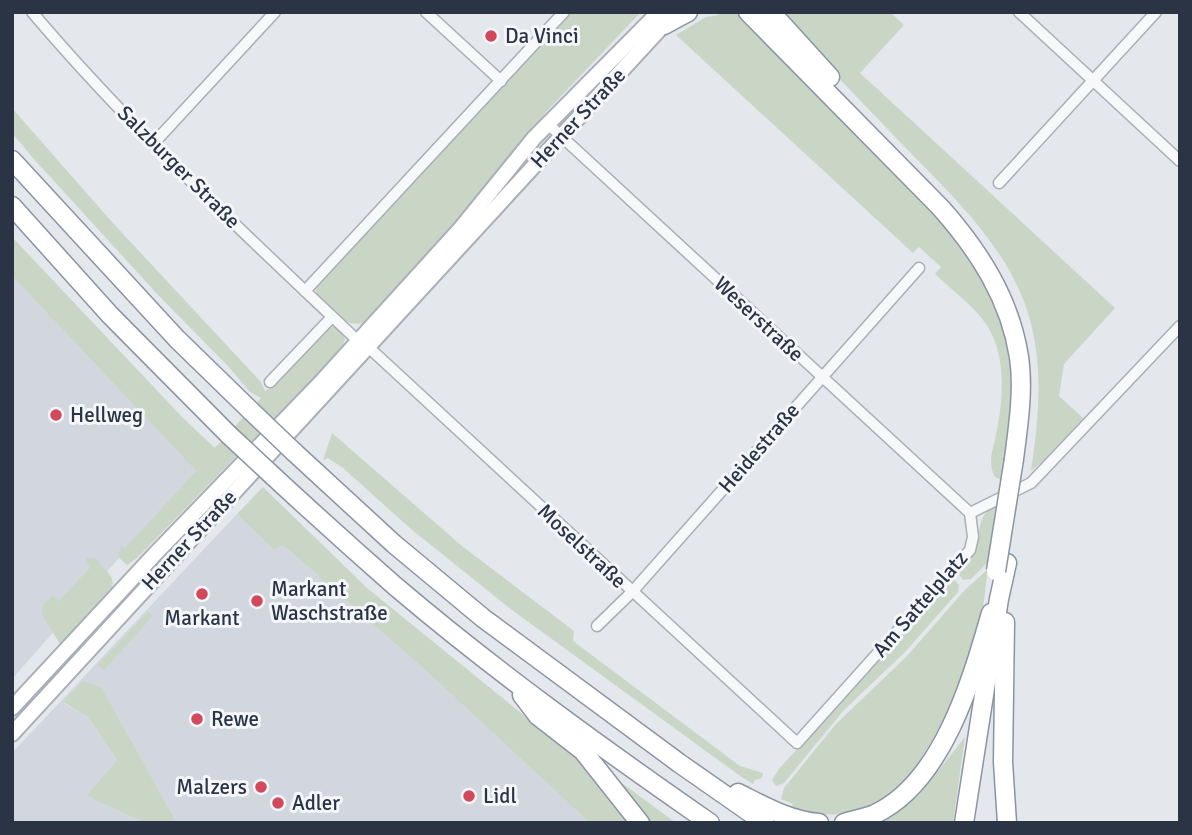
<svg xmlns="http://www.w3.org/2000/svg" width="1192" height="835" font-family="Signika,sans-serif">
<style>
.built{fill:#d2d6de}
.green{fill:#c9d6c5}
.lines{fill:none;stroke-linecap:round;stroke-linejoin:round}
.minor-casing{stroke:#a9aeb7;stroke-width:13}
.secondary-casing{stroke:#a9aeb7;stroke-width:18}
.motorway-casing{stroke:#8b94a3;stroke-width:21}
.minor{stroke:#f7f8fa;stroke-width:10}
.secondary{stroke:#fff;stroke-width:14}
.motorway{stroke:#fff;stroke-width:18}
.motorway-bridge-casing{stroke:#8b94a3;stroke-width:21;stroke-linecap:butt}
.motorway-bridge{stroke:#fff;stroke-width:18}
.poi-dot{fill:#d1495b;stroke:#f4f6f9;stroke-width:2.5}
.labels{text-anchor:middle;dominant-baseline:central;stroke-width:6;stroke-linejoin:round;paint-order:stroke}
.poi-label{font-size:21px;fill:#2b3445;stroke:#f4f6f9;text-anchor:start}
.street-label{font-size:21px;fill:#2b3445;stroke:#f4f6f9}
</style>
<rect width="100%" height="100%" fill="#e4e7ec"/>
<!-- built -->
<g class="built">
<path d="M 12,276 L 196,471 L 12,679 Z"/>
<path d="M 237,514 L 274,550 L 283,545 L 425,670 L 590,823 L 177,823 L 102,688 L 63,703 L 88,717 L 117,760 L 86,796 L 145,823 L 12,823 L 12,753 Z"/>
</g>
<!-- green -->
<g class="green">
<path d="M 572,12 L 641,12 L 545,113 L 537,127 L 503,165 L 466,213 L 366,322 C 345,330 331,308 317,295 L 316,288 L 321,282 Z"/>
<path d="M 719,12 L 740,12 L 943,219 L 1000,303 L 1016,388 L 1003,481 L 995,477 C 987,463 993,450 996,435 C 1004,396 1008,347 979,315 C 966,300 950,288 935,274 L 941,267 L 919,247 L 913,253 L 676,35 L 706,17 L 718,15 Z"/>
<path d="M 778,12 L 890,12 L 904,25 L 860,73 L 1115,308 L 1064,364 L 1059,396 L 1084,419 L 1050,455 L 1031,471 C 1039,418 1044,365 1028,313 C 1006,244 950,194 902,144 C 860,100 818,57 778,12 Z"/>
<path d="M 12,108 L 111,221 L 261,382 L 265,391 L 277,384 L 330,327 L 336,327 L 341,331 L 345,339 L 342,348 L 137,558 L 127,565 L 118,557 L 121,544 L 125,548 L 196,471 L 12,276 L 12,237 L 183,418 L 215,448 L 261,398 L 250,392 L 228,366 L 159,296 L 33,158 L 12,133 Z"/>
<path d="M 332,433 L 462,546 L 574,631 L 573,641 L 740,766 L 763,773 L 762,778 L 755,780 L 753,784 L 743,778 L 512,610 L 411,529 L 343,468 L 328,458 L 323,460 Z"/>
<path d="M 263,487 L 367,588 L 579,760 L 630,823 L 590,823 L 425,670 L 283,545 L 274,550 L 237,514 Z"/>
<path d="M 999,502 L 990,560 L 971,579 L 963,580 L 958,573 C 965,564 973,556 976,545 C 982,523 978,515 999,502 Z"/>
<path d="M 87,558 L 95,558 C 100,564 109,572 112,579 C 119,596 74,636 63,649 L 42,615 L 42,607 L 53,595 L 59,601 L 91,567 L 85,561 Z"/>
<path d="M 988,569 C 985,588 984,609 979,628 C 965,681 920,791 864,810 C 839,818 815,814 790,810 L 793,804 L 781,799 L 784,788 L 835,725 L 907,656 L 964,591 Z"/>
<path d="M 953,579 L 959,585 L 958,592 L 905,652 L 843,711 L 784,783 L 776,786 L 772,780 L 779,769 L 900,636 L 948,580 Z"/>
<path d="M 148,612 L 153,616 L 104,670 L 98,665 Z"/>
<path d="M 83,681 L 102,688 L 177,823 L 145,823 L 86,796 L 117,760 L 88,717 L 63,702 Z"/>
<path d="M 965,737 L 953,823 L 875,823 L 919,795 Z"/>
<path d="M 615,778 L 676,823 L 649,823 Z"/>
</g>
<g class="lines">
<!-- minor casing -->
<g class="minor-casing">
<g id="minor">
<path d="M 32,12 C 132,130 246,235 358,341"/>
<path d="M 426,12 L 501,81"/>
<path d="M 1019,12 L 1180,161"/>
<path d="M 548,124 L 970,513"/>
<path d="M 153,144 L 275,12"/>
<path d="M 999,183 L 1156,12"/>
<path d="M 305,291 L 564,12"/>
<path d="M 365,344 L 797,743 L 970,550 L 973,537 L 970,513"/>
<path d="M 270,382 L 332,317"/>
<path d="M 970,513 L 1031,483 L 1180,326"/>
<path d="M 597,626 L 632,592 L 919,268"/>
</g>
</g>
<!-- secondary casing -->
<g class="secondary-casing">
<g id="secondary">
<path d="M 12,708 L 155,554 L 323,380 L 461,228 L 534,138 L 659,12"/>
<path d="M 12,734 L 670,18"/>
</g>
</g>
<!-- motorway casing -->
<g class="motorway-casing">
<g id="motorway">
<path d="M 748,12 L 941,208 C 979,251 1010,299 1019,357 C 1024,390 1018,427 1014,459"/>
<path d="M 771,12 L 830,77"/>
<path d="M 664,25 L 688,12"/>
<path d="M 12,160 L 177,339 L 251,411"/>
<path d="M 12,206 L 110,315 L 229,435"/>
<path d="M 294,452 L 394,544 L 483,618 L 679,763 L 765,823"/>
<path d="M 273,476 C 313,513 354,550 395,586 C 495,671 602,748 710,823"/>
<path d="M 1005,622 L 1003,762 L 1007,823"/>
<path d="M 522,695 L 538,716 L 583,751 L 640,823"/>
<path d="M 738,793 C 764,806 790,821 819,823"/>
<path d="M 844,823 C 854,820 865,818 875,814 C 943,782 972,679 991,613"/>
<path d="M 964,823 L 999,599 L 1007,563"/>
</g>
</g>
<!-- minor -->
<use href="#minor" class="minor"/>
<!-- secondary -->
<use href="#secondary" class="secondary"/>
<!-- motorway -->
<use href="#motorway" class="motorway"/>
<!-- motorway-bridge casing -->
<g class="motorway-bridge-casing">
<g id="motorway-bridge">
<path d="M 251,411 L 294,452"/>
<path d="M 229,435 L 273,476"/>
<path d="M 996,571 L 1014,459"/>
</g>
</g>
<!-- motorway-bridge -->
<use href="#motorway-bridge" class="motorway-bridge"/>
</g>
<!-- markers -->
<g class="poi-dot">
<circle cx="491" cy="36" r="7"/>
<circle cx="56" cy="415" r="7"/>
<circle cx="202" cy="594" r="7"/>
<circle cx="257" cy="601" r="7"/>
<circle cx="197" cy="719" r="7"/>
<circle cx="261" cy="787" r="7"/>
<circle cx="469" cy="796" r="7"/>
<circle cx="278" cy="803" r="7"/>
</g>
<g class="labels">
<!-- poi labels -->
<g class="poi-label">
<text x="505" y="36">Da Vinci</text>
<text x="70" y="415">Hellweg</text>
<text x="271" y="589">Markant<tspan x="271" dy="24">Waschstraße</tspan></text>
<text x="202" y="618" text-anchor="middle">Markant</text>
<text x="211" y="719">Rewe</text>
<text x="247" y="787" text-anchor="end">Malzers</text>
<text x="483" y="796">Lidl</text>
<text x="292" y="803">Adler</text>
</g>
<!-- street labels -->
<g class="street-label">
<text transform="translate(578 118) rotate(-47)">Herner Straße</text>
<text transform="translate(179 167) rotate(45)">Salzburger Straße</text>
<text transform="translate(759 319) rotate(43)">Weserstraße</text>
<text transform="translate(759 448) rotate(-49)">Heidestraße</text>
<text transform="translate(189 540) rotate(-47)">Herner Straße</text>
<text transform="translate(582 546) rotate(43)">Moselstraße</text>
<text transform="translate(920 604) rotate(-49)">Am Sattelplatz</text>
</g>
</g>
<!-- border -->
<rect width="1192" height="835" fill="none" stroke="#2b3445" stroke-width="28"/>
</svg>
